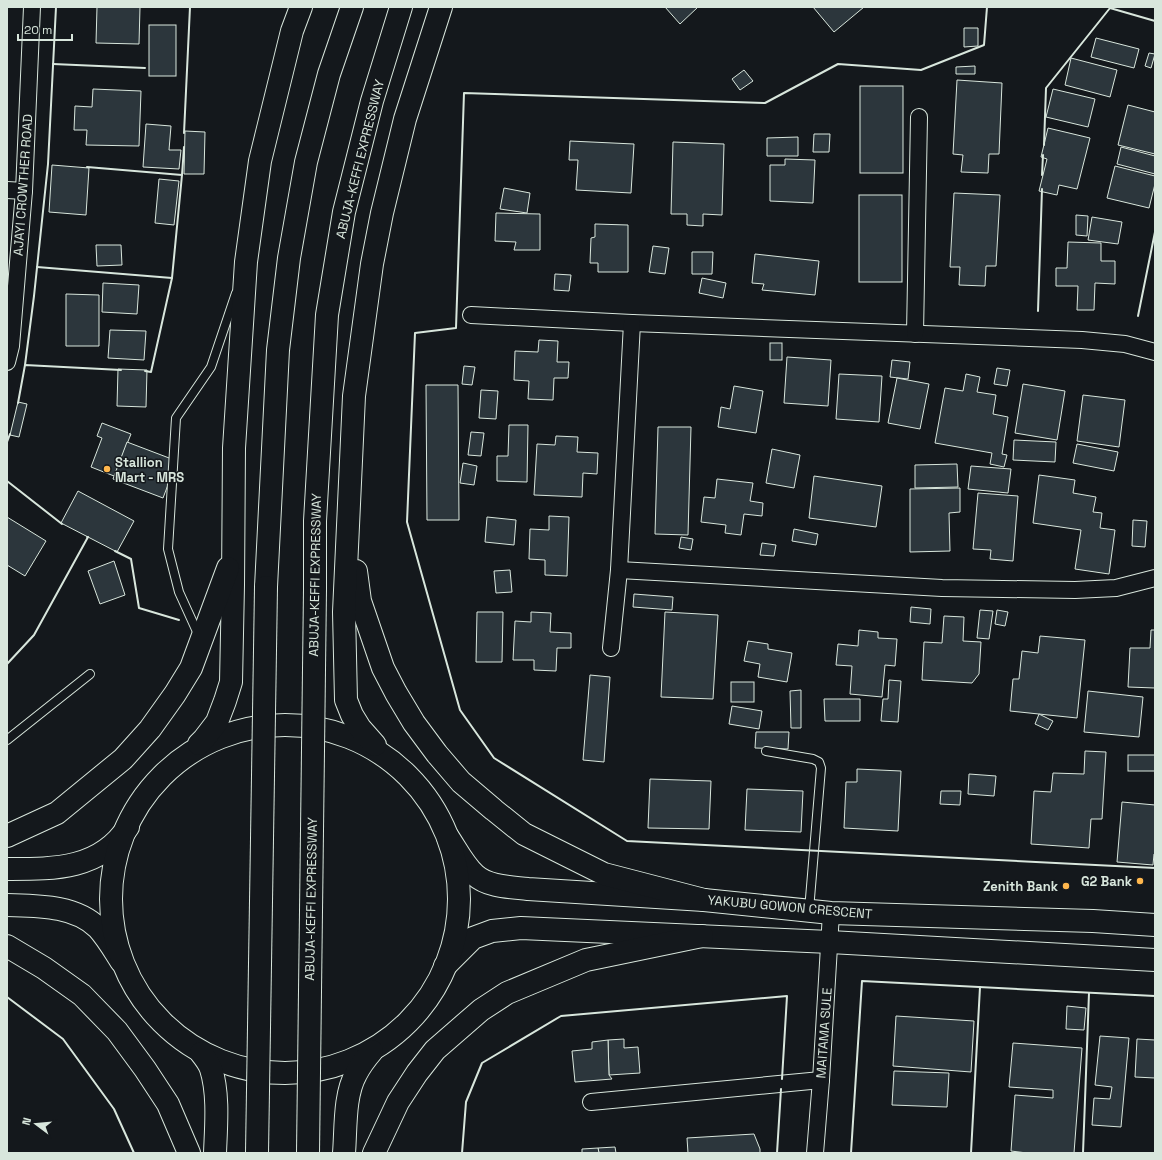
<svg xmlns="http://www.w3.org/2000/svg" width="1162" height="1160" font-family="'Space Grotesk',sans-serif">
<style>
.building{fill:#2c363c;stroke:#d8e6dc}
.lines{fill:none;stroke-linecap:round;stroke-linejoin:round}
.service-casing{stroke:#d8e6dc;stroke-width:10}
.minor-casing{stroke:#d8e6dc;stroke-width:18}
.secondary-casing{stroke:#d8e6dc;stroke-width:24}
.trunk-casing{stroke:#d8e6dc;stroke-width:24}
.motorway-casing{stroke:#d8e6dc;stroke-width:24}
.service{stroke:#14181c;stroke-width:8}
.minor{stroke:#14181c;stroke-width:16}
.secondary{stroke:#14181c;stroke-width:22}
.trunk{stroke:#14181c;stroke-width:22}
.motorway{stroke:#14181c;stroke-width:22}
.motorway-bridge-casing{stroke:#d8e6dc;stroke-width:24;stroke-linecap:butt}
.motorway-bridge{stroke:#14181c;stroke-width:22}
.wall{stroke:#d8e6dc;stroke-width:2}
.poi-dot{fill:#ffb74d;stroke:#14181c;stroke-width:1.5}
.labels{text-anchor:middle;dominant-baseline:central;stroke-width:3;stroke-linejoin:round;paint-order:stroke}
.street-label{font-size:13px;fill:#d8e6dc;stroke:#14181c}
.poi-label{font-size:13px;font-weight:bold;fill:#d8e6dc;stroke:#14181c;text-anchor:end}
</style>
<rect width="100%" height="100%" fill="#14181c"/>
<!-- building -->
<g class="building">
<path d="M 97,7 L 140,7 L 139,44 L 96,43 Z"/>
<path d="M 665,7 L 698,7 L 680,24 Z"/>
<path d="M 813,7 L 864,7 L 834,32 Z"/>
<rect x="149" y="25" width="27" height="51"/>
<path d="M 964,28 L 978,28 L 978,46 L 964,47 Z"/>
<path d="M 1096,38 L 1139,49 L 1134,68 L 1091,57 Z"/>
<path d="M 1149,53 L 1155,54 L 1151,68 L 1145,66 Z"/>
<path d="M 1071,58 L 1117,70 L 1110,97 L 1065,85 Z"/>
<path d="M 975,66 L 975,74 L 956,74 L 956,67 Z"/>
<path d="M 744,70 L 753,81 L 740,90 L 732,79 Z"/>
<path d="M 957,80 L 1002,83 L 999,154 L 989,154 L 988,173 L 961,172 L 963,155 L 953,154 Z"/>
<rect x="860" y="86" width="43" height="87"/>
<path d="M 93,89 L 141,91 L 139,146 L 86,145 L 87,130 L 74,130 L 75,106 L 92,107 Z"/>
<path d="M 1053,89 L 1095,99 L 1088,127 L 1046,117 Z"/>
<path d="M 1128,105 L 1155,112 L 1155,154 L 1118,145 Z"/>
<path d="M 146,124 L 171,126 L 169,150 L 181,150 L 179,169 L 143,167 Z"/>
<path d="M 1048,128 L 1090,138 L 1077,189 L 1059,185 L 1057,195 L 1039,191 L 1047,159 L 1041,157 Z"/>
<path d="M 185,131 L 205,132 L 204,174 L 184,174 Z"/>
<path d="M 814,134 L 830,134 L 829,152 L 813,152 Z"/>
<path d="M 798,137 L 798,156 L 767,156 L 767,138 Z"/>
<path d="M 570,141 L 634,144 L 631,193 L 576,190 L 578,160 L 569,160 Z"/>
<path d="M 673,142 L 724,144 L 722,215 L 703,214 L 703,226 L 687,225 L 687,214 L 671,214 Z"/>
<path d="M 1121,147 L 1155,156 L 1155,174 L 1117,164 Z"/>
<path d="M 785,159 L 815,160 L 813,203 L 770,201 L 770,165 L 785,165 Z"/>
<path d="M 52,165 L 89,168 L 86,215 L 49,212 Z"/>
<path d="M 1115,166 L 1155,176 L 1155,184 L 1149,208 L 1107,198 Z"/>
<path d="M 159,179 L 179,181 L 174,225 L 155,223 Z"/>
<path d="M 504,188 L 530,193 L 527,213 L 500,209 Z"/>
<path d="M 954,193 L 1000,195 L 996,266 L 986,266 L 985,286 L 959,285 L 960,267 L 950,267 Z"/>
<rect x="859" y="195" width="43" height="87"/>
<path d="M 496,213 L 540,214 L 540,250 L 514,250 L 516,242 L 495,241 Z"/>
<path d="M 1076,215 L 1088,216 L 1087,236 L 1076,235 Z"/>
<path d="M 1092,217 L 1122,222 L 1118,244 L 1088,240 Z"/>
<path d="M 595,224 L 628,225 L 628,272 L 598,272 L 598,263 L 590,263 L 591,238 L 595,237 Z"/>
<path d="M 1068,242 L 1101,243 L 1101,261 L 1115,261 L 1115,284 L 1095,283 L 1094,310 L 1077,310 L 1078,286 L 1056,286 L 1056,268 L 1067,268 Z"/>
<path d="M 96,245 L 121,245 L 122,265 L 97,266 Z"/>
<path d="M 653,246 L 669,248 L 665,274 L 649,272 Z"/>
<path d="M 692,252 L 713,252 L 712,274 L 692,274 Z"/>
<path d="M 755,254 L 819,261 L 815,295 L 762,290 L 764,284 L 752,283 Z"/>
<path d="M 555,274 L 571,275 L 569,291 L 554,290 Z"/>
<path d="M 702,278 L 726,283 L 723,298 L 699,293 Z"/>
<path d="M 103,283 L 139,285 L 137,314 L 102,312 Z"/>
<path d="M 66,294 L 99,295 L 99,346 L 66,346 Z"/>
<path d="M 110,330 L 146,331 L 144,360 L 108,358 Z"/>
<path d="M 539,340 L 558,341 L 557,362 L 569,362 L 568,378 L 554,378 L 553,400 L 528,399 L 529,381 L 514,380 L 515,351 L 538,352 Z"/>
<rect x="770" y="343" width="12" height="17"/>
<path d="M 787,357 L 831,360 L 828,406 L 784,403 Z"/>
<path d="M 892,360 L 910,362 L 908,379 L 890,377 Z"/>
<path d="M 464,366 L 475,367 L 472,385 L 462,384 Z"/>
<path d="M 997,368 L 1010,370 L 1007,386 L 994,384 Z"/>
<path d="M 118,369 L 147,370 L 146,407 L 117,406 Z"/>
<path d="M 839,374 L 882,376 L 879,422 L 836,419 Z"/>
<path d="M 966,374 L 980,377 L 977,392 L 996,395 L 993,414 L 1008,417 L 1002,454 L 1007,455 L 1004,467 L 990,464 L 992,453 L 935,443 L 945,388 L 963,391 Z"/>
<path d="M 897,378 L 929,384 L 920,429 L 888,423 Z"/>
<path d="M 1023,384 L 1065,391 L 1057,440 L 1015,433 Z"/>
<path d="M 426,385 L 458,385 L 459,520 L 427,520 Z"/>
<path d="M 734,386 L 763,391 L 756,433 L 718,427 L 721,407 L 730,409 Z"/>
<path d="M 481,390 L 498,391 L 496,419 L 479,418 Z"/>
<path d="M 1083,395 L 1125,400 L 1119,447 L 1077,441 Z"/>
<path d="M 18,402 L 27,404 L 19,437 L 10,435 Z"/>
<path d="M 102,423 L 131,434 L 114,476 L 91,467 L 102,438 L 97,436 Z"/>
<path d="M 509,425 L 528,425 L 527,482 L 497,481 L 497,456 L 508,456 Z"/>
<path d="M 658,427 L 691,427 L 688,535 L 655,534 Z"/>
<path d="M 471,432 L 484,433 L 481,456 L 468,455 Z"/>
<path d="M 556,436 L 578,437 L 577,452 L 598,453 L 597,474 L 583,473 L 582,497 L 534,495 L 537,444 L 555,445 Z"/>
<path d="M 1014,440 L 1056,442 L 1055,462 L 1013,460 Z"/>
<path d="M 127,442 L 177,461 L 163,498 L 113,479 Z"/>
<path d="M 1077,444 L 1118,452 L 1114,471 L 1073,463 Z"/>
<path d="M 772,449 L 800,455 L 794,488 L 766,483 Z"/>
<path d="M 463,463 L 477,466 L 474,485 L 460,483 Z"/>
<path d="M 957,464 L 958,487 L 915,488 L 915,465 Z"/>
<path d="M 971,466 L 1011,469 L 1008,493 L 968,489 Z"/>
<path d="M 1039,475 L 1075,480 L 1073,493 L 1096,497 L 1093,512 L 1102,513 L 1100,528 L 1115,530 L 1109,574 L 1075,569 L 1081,530 L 1033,523 Z"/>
<path d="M 814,476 L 882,486 L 876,527 L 809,518 Z"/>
<path d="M 717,479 L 753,483 L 750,501 L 763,503 L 762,516 L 744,514 L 741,535 L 725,533 L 726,525 L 701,522 L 704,497 L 715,498 Z"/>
<path d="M 960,488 L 960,512 L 949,513 L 950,551 L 910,552 L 910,489 Z"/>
<path d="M 78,491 L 134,521 L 117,552 L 61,523 Z"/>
<path d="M 978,493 L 1018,496 L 1013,561 L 990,559 L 991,550 L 973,549 Z"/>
<path d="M 549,516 L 569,517 L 567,576 L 545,575 L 545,560 L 529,559 L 530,529 L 549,530 Z"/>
<path d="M 7,517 L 46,541 L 25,576 L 7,565 Z"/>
<path d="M 487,517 L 516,520 L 514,545 L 485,542 Z"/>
<path d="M 1133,520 L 1147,521 L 1145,547 L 1132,546 Z"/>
<path d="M 794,529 L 818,534 L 816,545 L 792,541 Z"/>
<path d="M 681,537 L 693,539 L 691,550 L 679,548 Z"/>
<path d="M 762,543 L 776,545 L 774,556 L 760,555 Z"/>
<path d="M 114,561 L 125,595 L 100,604 L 88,571 Z"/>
<path d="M 510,570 L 512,592 L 496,593 L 494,571 Z"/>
<path d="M 634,594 L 673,597 L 672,610 L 633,607 Z"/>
<path d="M 911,607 L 931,609 L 930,624 L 910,622 Z"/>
<path d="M 980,610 L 993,611 L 989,639 L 977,638 Z"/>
<path d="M 997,610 L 1008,612 L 1005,626 L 995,624 Z"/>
<path d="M 477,612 L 503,612 L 502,662 L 476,662 Z"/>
<path d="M 531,612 L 551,613 L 550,632 L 571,633 L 571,648 L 557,648 L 556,671 L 534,670 L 534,660 L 513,660 L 515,621 L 531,622 Z"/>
<path d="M 665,612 L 718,615 L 713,699 L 661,697 Z"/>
<path d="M 944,616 L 964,617 L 963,641 L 981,642 L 979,674 L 972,683 L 922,680 L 924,642 L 942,643 Z"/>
<path d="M 859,630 L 878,632 L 878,638 L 897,639 L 895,666 L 885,665 L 882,697 L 850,694 L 852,666 L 836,665 L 838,644 L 858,646 Z"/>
<path d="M 1151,630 L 1155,630 L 1155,688 L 1128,687 L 1130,648 L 1150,648 Z"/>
<path d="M 1040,636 L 1085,640 L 1077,718 L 1010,711 L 1013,679 L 1019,679 L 1022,651 L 1038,653 Z"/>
<path d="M 748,641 L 768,644 L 768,649 L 792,653 L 787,682 L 758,677 L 760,664 L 744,661 Z"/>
<path d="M 590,675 L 610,677 L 604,762 L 583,760 Z"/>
<path d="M 889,680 L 901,681 L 898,722 L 881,721 L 883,699 L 888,699 Z"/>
<rect x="731" y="682" width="23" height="20"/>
<path d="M 801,690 L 801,728 L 791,728 L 790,691 Z"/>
<path d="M 1088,691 L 1143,697 L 1139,737 L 1084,732 Z"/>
<path d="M 824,699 L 860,699 L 860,721 L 825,721 Z"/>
<path d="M 732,706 L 762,711 L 759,729 L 729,724 Z"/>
<path d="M 1039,714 L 1053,721 L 1048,730 L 1035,724 Z"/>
<path d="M 756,732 L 789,732 L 788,749 L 755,748 Z"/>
<path d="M 1085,751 L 1106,752 L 1102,819 L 1091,819 L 1089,848 L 1031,844 L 1034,791 L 1051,792 L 1053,773 L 1084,774 Z"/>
<rect x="1128" y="755" width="27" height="16"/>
<path d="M 857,769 L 901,771 L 898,831 L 844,828 L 846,782 L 857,782 Z"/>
<path d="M 969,774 L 996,776 L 994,796 L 968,794 Z"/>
<path d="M 650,779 L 711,781 L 709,829 L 648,828 Z"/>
<path d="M 747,789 L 803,791 L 801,832 L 745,830 Z"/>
<path d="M 941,791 L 961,791 L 960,805 L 940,804 Z"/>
<path d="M 1122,802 L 1155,805 L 1155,854 L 1154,854 L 1153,865 L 1117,862 Z"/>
<path d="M 1067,1006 L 1086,1008 L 1084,1030 L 1066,1029 Z"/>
<path d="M 896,1016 L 974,1021 L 971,1072 L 893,1066 Z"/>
<path d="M 1100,1036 L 1129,1038 L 1121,1127 L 1092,1125 L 1094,1098 L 1110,1099 L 1112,1087 L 1095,1085 Z"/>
<path d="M 624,1039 L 624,1048 L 638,1047 L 640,1073 L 609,1075 L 608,1040 Z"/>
<path d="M 1137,1039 L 1155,1040 L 1155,1078 L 1135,1077 Z"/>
<path d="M 608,1040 L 609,1075 L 612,1079 L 575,1082 L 572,1051 L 592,1049 L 592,1042 Z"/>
<path d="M 1013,1043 L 1082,1048 L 1074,1153 L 1027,1153 L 1011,1151 L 1015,1095 L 1053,1098 L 1053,1090 L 1009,1087 Z"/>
<path d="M 894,1071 L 949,1073 L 947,1107 L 892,1105 Z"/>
<path d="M 754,1134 L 760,1149 L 760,1153 L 688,1153 L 687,1138 Z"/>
<path d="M 615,1147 L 616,1153 L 599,1153 L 598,1148 Z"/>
<path d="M 598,1148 L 599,1153 L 582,1153 L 582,1149 Z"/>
</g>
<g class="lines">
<!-- service casing -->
<g class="service-casing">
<g id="service">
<path d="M 199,636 L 179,592 L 168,549 L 176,418 L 211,367 L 236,293"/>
<path d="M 7,740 L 90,674"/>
<path d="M 766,751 L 813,759 L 819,762 L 821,768 L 809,910"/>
</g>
</g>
<!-- minor casing -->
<g class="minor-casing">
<g id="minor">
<path d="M 7,190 L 24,191"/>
<path d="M 471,315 L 632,323 L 1082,340 L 1125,344 L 1155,352"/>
<path d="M 915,334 L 919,117"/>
<path d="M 7,362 L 11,346 L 24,191 L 32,7"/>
<path d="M 619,570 L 942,588 L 1075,590 L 1116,588 L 1155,578"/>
<path d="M 611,648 L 619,570 L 632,323"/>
<path d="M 591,1102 L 821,1080"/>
<path d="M 815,1153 L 821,1080 L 831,913"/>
</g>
</g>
<!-- secondary casing -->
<g class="secondary-casing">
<g id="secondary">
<path d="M 448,837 C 456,849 464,865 475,875 C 488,887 511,887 528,889 L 704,900 L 831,913 L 1093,921 L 1155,925"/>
<path d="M 7,869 C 53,869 100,870 128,827"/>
<path d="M 7,905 C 37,906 75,905 98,928 C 107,938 114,950 121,961"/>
<path d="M 445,966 L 473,938 L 492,931 L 521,928 L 830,942 L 1155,960"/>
</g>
</g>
<!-- trunk casing -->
<g class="trunk-casing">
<g id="trunk">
<path d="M 356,571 L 360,601 L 383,668 L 396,693 L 414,723 L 437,754 L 461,782 L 494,810 L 524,834 L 604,874 L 704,900"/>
<circle cx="285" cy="899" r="174"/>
<path d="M 199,744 L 204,739 L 217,722 L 225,701 L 231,682 L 233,585 L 234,448 L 246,262 L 260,161 L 292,31 L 301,7"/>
<path d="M 375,745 L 360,728 L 352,715 L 346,700 L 344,612 L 354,396 L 372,264 L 382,213 L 405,119 L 441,7"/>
<path d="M 7,836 L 57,813 L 123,759 L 150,729 L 175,694 L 191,668 L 228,568"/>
<path d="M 7,946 L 44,968 L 82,995 L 117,1031 L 145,1069 L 168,1104 L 189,1153"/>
<path d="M 201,1053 C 205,1058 209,1063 211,1069 C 219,1094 216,1127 215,1153"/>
<path d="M 344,1153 C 346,1129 344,1095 356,1074 C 360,1066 366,1058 372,1051"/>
<path d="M 374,1153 L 398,1102 L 417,1073 L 435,1050 L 481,1010 L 507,993 L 586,960 L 702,936"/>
</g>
</g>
<!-- motorway casing -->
<g class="motorway-casing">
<g id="motorway">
<path d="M 266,587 L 278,350 L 289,258 L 306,162 L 329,74 L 352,7"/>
<path d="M 315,589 L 315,521 L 327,315 L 344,212 L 372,101 L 401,7"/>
</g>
</g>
<!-- service -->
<use href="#service" class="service"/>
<!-- minor -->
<use href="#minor" class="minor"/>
<!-- secondary -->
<use href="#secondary" class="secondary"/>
<!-- trunk -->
<use href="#trunk" class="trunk"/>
<!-- motorway -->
<use href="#motorway" class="motorway"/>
<!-- motorway-bridge casing -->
<g class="motorway-bridge-casing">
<g id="motorway-bridge">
<path d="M 257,1153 L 266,587"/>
<path d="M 308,1153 L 315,589"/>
</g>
</g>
<!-- motorway-bridge -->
<use href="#motorway-bridge" class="motorway-bridge"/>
<!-- wall -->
<g class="wall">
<path d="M 987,7 L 984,45 L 921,70 L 838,64 L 765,103 L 464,93 L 456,328 L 415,333 L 407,522 L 460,710 L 494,758 L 627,841 L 1155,868"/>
<path d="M 53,64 L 145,68"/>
<path d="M 184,133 L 190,7"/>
<path d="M 1044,145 L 1046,88 L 1110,8 L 1155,21"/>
<path d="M 87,167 L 182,175"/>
<path d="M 1042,175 L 1043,155"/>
<path d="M 37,267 L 172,278"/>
<path d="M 1038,311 L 1042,189"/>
<path d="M 1138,316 L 1155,232"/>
<path d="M 25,365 L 34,296 L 48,164 L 56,7"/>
<path d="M 145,371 L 151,372 L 172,278 L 182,175 L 184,147"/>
<path d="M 18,403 L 25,365 L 121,370"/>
<path d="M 7,442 L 10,434"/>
<path d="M 7,481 L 62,524"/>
<path d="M 115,551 L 131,559 L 139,608 L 179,620"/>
<path d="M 7,664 L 34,635 L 88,537 L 87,537"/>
<path d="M 7,997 L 63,1039 L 114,1109 L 134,1153"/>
<path d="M 462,1153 L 466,1102 L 482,1063 L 561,1016 L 787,996 L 782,1079"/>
<path d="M 777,1153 L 781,1089"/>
<path d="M 851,1153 L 862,981 L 1155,996"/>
<path d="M 971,1153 L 980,987"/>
<path d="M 1083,1153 L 1089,993"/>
</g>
</g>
<!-- markers -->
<g class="poi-dot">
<circle cx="107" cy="469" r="4"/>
<circle cx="1140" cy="881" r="4"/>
<circle cx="1066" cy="886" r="4"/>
</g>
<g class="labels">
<!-- street labels -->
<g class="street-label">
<text transform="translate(360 159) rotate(-76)">ABUJA-KEFFI EXPRESSWAY</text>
<text transform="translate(23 185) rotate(-86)">AJAYI CROWTHER ROAD</text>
<text transform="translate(315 575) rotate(-89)">ABUJA-KEFFI EXPRESSWAY</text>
<text transform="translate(311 899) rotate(-89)">ABUJA-KEFFI EXPRESSWAY</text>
<text transform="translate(790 907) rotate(5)">YAKUBU GOWON CRESCENT</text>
<text transform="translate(824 1033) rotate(-86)">MAITAMA SULE</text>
</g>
<!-- poi labels -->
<g class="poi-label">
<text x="115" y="462" text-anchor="start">Stallion<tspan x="115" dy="15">Mart - MRS</tspan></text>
<text x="1132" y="881">G2 Bank</text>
<text x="1058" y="886">Zenith Bank</text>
</g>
</g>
<!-- border -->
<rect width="1162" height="1160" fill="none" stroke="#d8e6dc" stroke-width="16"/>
<!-- north arrow -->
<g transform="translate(36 1124) rotate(286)" stroke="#14181c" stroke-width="3" paint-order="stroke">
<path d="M0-3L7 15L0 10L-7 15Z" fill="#d8e6dc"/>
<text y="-6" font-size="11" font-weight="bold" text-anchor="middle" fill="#d8e6dc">N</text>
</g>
<!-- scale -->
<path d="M18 34v6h54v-6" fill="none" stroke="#d8e6dc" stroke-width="2"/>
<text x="24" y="34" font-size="12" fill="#d8e6dc" stroke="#14181c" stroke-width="3" paint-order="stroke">20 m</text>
</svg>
